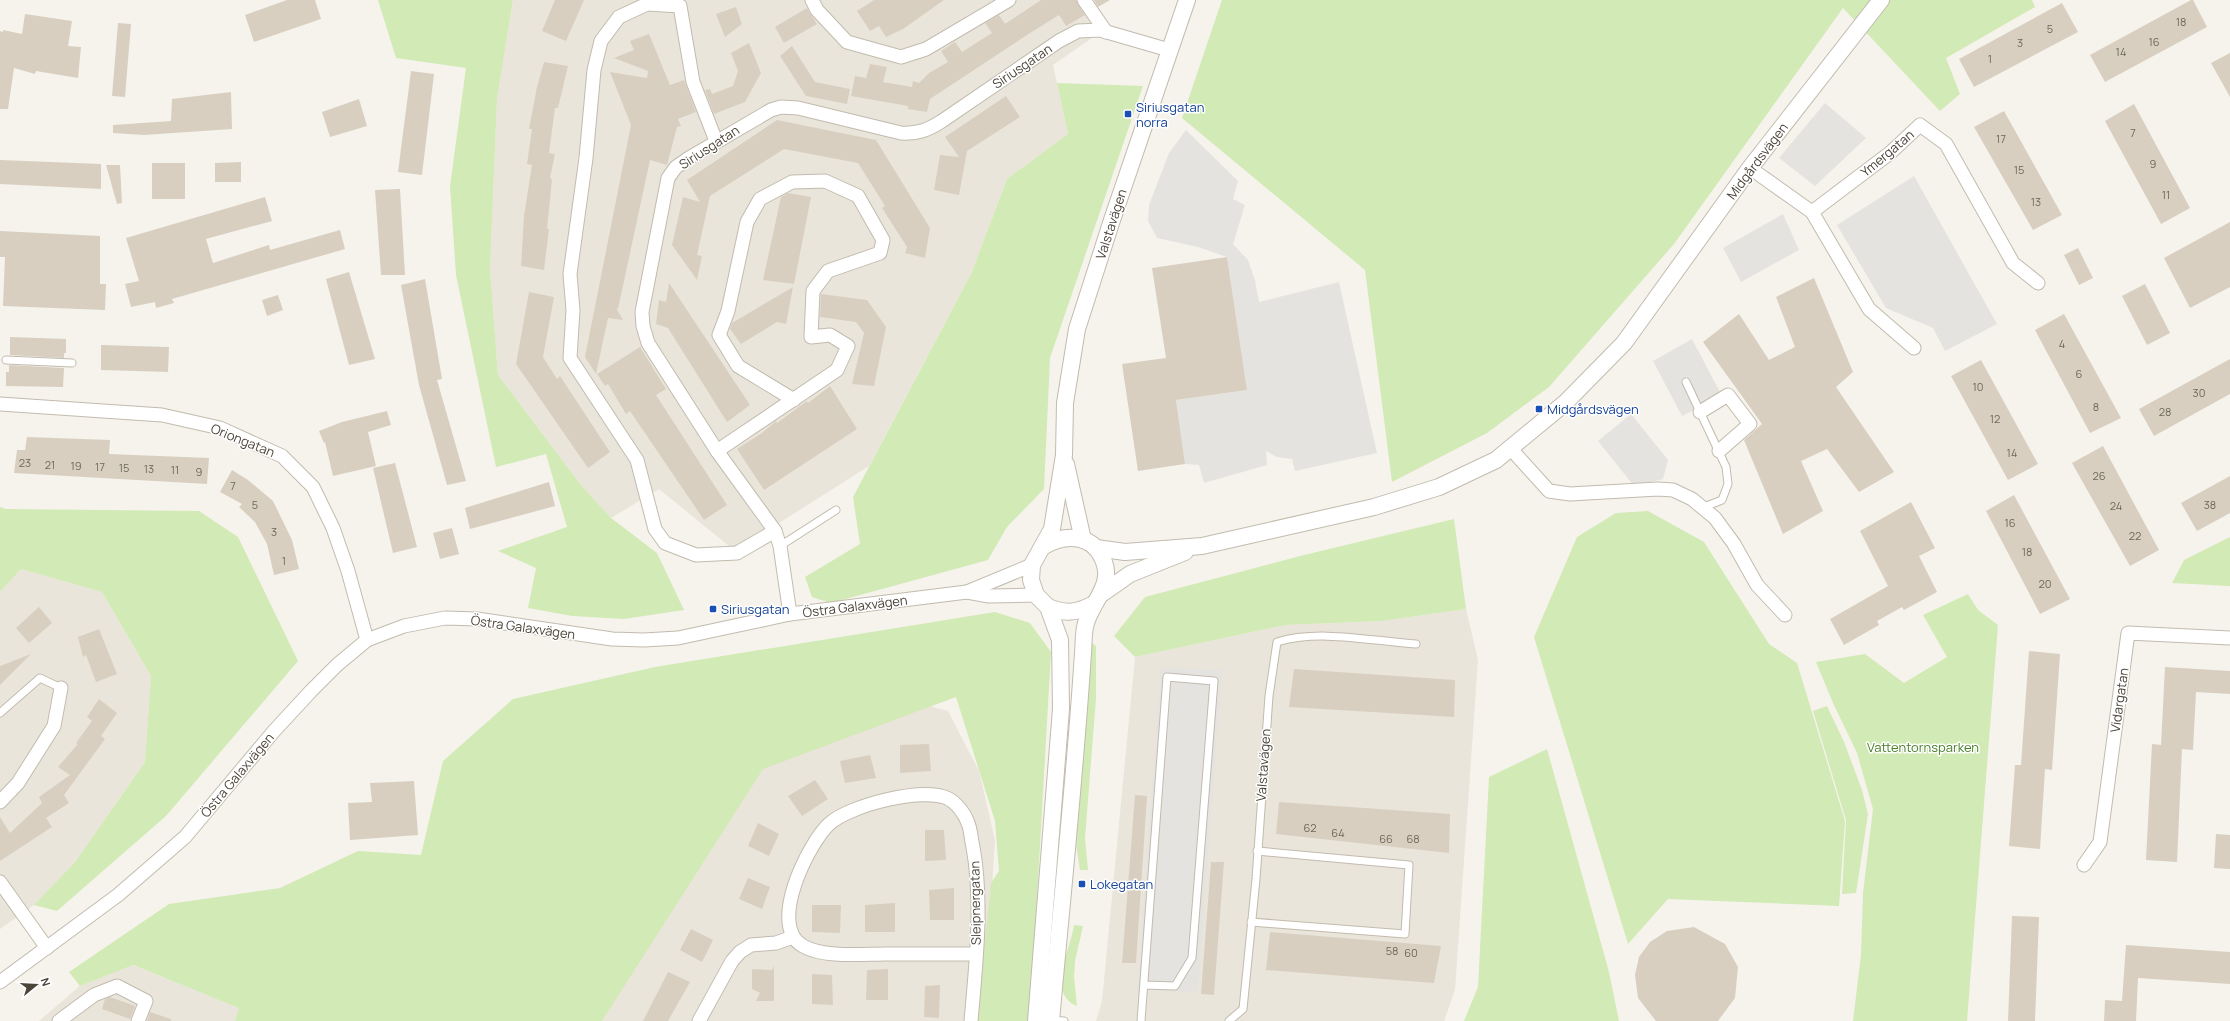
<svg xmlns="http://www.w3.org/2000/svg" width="2230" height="1021" font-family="Manrope,sans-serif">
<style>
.residential{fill:#eae5da}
.green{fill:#d2eab5}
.parking{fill:#e5e3e0}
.building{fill:#d8cfc1}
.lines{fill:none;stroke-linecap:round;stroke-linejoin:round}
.service-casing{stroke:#c2bbae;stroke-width:9}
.minor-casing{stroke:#c2bbae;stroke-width:15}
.tertiary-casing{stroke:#c2bbae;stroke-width:18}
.service{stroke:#fff;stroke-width:7}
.minor{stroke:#fff;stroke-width:13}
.tertiary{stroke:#fff;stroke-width:16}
.transit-dot{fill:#1a4fb4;stroke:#fff;stroke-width:1.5}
.labels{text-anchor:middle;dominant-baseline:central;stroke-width:3;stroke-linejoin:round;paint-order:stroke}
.number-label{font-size:11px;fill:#6e675b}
.street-label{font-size:13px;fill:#4b4439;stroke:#fff}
.transit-label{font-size:13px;fill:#164399;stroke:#fff;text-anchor:start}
.park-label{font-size:13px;fill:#4a7f2a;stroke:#fff}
</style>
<rect width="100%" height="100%" fill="#f6f3ec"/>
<!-- residential -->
<g class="residential">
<path d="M 513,0 L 1087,0 L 1105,29 L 1053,65 L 1068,134 L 1007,179 L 971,274 L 869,466 L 735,551 L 659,489 L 611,518 L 581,485 L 498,375 L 490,269 L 497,99 Z"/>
<path d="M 21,569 L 102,592 L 151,676 L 145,762 L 75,862 L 34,905 L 0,929 L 0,592 Z"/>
<path d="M 1466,609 L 1478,660 L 1455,990 L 1444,1021 L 1096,1021 L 1102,1001 L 1135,657 L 1285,625 L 1382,621 Z"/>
<path d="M 922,704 L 948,711 L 979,771 L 995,840 L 983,1021 L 595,1021 L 726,810 L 773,755 Z"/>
<path d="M 132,965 L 240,1008 L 235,1021 L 39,1021 L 80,986 Z"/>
</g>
<!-- green -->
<g class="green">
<path d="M 378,0 L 513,0 L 497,99 L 490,269 L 498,375 L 581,485 L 611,518 L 657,553 L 684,610 L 624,619 L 572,616 L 528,608 L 536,568 L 498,551 L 567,527 L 546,454 L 496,467 L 456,275 L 450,186 L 466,68 L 396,58 Z"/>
<path d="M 1222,0 L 2032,0 L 2035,7 L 1946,58 L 1960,94 L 1940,111 L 1843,8 L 1674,244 L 1549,387 L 1487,433 L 1392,482 L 1365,270 L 1182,118 Z"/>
<path d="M 1057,83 L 1143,86 L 1050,358 L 1044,489 L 1007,527 L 988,560 L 831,603 L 812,597 L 805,577 L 860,544 L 853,497 L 971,274 L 1007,179 L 1068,134 Z"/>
<path d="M 0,507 L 6,509 L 199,511 L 238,537 L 298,661 L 166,816 L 57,911 L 34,905 L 75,862 L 145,762 L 151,676 L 102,592 L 21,569 L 0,592 Z"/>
<path d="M 1648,511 L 1704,542 L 1769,644 L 1797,663 L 1845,821 L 1839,906 L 1668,899 L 1628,944 L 1534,637 L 1577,537 L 1616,513 Z"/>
<path d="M 1454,519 L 1466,609 L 1382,621 L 1285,625 L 1135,657 L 1114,636 L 1145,597 L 1300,556 Z"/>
<path d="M 2230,537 L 2230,586 L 2172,583 L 2184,560 Z"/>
<path d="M 1968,594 L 1978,610 L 1998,625 L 1967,1021 L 1853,1021 L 1861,955 L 1863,893 L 1873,809 L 1857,753 L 1833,703 L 1816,662 L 1865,654 L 1904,683 L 1947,657 L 1923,615 Z"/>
<path d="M 995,612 L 1030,623 L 1051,652 L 1030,1021 L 977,1021 L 991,883 L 999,871 L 995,821 L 956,697 L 763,769 L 602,1021 L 235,1021 L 239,1008 L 133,965 L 80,986 L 69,972 L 169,904 L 280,888 L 358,851 L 421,855 L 443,761 L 513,699 L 655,667 Z"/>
<path d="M 1089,641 L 1096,646 L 1096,698 L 1085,838 L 1088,870 L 1080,870 L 1076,844 Z"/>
<path d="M 1827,706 L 1844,742 L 1862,790 L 1868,814 L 1856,893 L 1842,894 L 1846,820 L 1813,711 Z"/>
<path d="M 1547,749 L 1609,972 L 1619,1021 L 1464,1021 L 1478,987 L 1489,777 Z"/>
<path d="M 1074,925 L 1083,926 L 1075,961 L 1074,977 L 1077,1006 C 1046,993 1071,949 1074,925 Z"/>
</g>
<!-- parking -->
<g class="parking">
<path d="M 1825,103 L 1866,138 L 1815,186 L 1779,158 Z"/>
<path d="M 1186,130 L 1238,181 L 1233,199 L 1245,205 L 1233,244 L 1248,260 L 1255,280 L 1259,302 L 1339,282 L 1377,453 L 1295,471 L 1292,459 L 1277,457 L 1266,451 L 1267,465 L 1204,483 L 1199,465 L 1185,464 L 1176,400 L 1247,390 L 1227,257 L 1198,247 L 1157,238 L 1148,221 L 1149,205 L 1169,153 Z"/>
<path d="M 1914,176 L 1997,324 L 1945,351 L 1933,328 L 1886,308 L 1837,225 Z"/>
<path d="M 1783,214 L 1799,250 L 1741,282 L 1723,248 Z"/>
<path d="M 1692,339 L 1722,396 L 1682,416 L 1653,361 Z"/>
<path d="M 1631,414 L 1668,460 L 1663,479 L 1634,486 L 1598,441 Z"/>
<path d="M 1161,668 L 1222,670 L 1198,992 L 1137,990 Z"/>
</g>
<!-- building -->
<g class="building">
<path d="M 287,0 L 315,0 L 321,19 L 254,42 L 245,15 Z"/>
<path d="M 555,0 L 584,0 L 566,41 L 542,31 Z"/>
<path d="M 874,0 L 944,0 L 903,29 L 886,37 L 879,26 L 870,31 L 857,11 Z"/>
<path d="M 1041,0 L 1076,0 L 1085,15 L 1066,26 L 1059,15 L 1027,35 L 930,99 L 927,112 L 908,109 L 908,106 L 851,96 L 855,76 L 866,78 L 870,64 L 887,67 L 883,82 L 912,87 L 913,81 L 919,83 L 929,73 L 948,62 L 941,51 L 955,42 L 962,52 L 992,33 L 985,23 L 999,15 L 1005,24 Z"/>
<path d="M 1094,0 L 1110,0 L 1098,7 Z"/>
<path d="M 2191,0 L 2193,0 L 2207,27 L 2105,82 L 2090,55 Z"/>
<path d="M 2062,3 L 2078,32 L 1974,87 L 1959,59 Z"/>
<path d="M 736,7 L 742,24 L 725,37 L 716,14 Z"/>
<path d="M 807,8 L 817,24 L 784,43 L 775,27 Z"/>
<path d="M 25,14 L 72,21 L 68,46 L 81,47 L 78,78 L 36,71 L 35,74 L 14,68 L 8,109 L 0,109 L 0,31 L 3,32 L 3,30 L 22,34 Z"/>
<path d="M 118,23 L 131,24 L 125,97 L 112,96 Z"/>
<path d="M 649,34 L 670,85 L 684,80 L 696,112 L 678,119 L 681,126 L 677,127 L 667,165 L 650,160 L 618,309 L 616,308 L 623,320 L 608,318 L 596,374 L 585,357 L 631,125 L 610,72 L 647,78 L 648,71 L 614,58 L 634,50 L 630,41 Z"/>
<path d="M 749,43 L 761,73 L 745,102 L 714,114 L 705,90 L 710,89 L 712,94 L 733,86 L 738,71 L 731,53 Z"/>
<path d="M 792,46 L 815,82 L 850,89 L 847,104 L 806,96 L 780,56 Z"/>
<path d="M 2230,53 L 2230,97 L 2211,63 Z"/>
<path d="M 544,62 L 568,66 L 558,108 L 555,108 L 549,153 L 555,154 L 550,178 L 552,179 L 547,229 L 549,229 L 544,270 L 521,266 L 524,216 L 532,165 L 527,164 L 532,129 L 529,129 L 537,87 Z"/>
<path d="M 411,71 L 434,74 L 422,175 L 398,172 Z"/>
<path d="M 231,92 L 232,129 L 144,135 L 113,133 L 113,125 L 171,121 L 172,99 Z"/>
<path d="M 1006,96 L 1020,117 L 967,151 L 959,195 L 934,190 L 940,155 L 959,157 L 945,137 Z"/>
<path d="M 359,99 L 367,126 L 330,137 L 322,112 Z"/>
<path d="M 2134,104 L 2190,208 L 2161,224 L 2105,121 Z"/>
<path d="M 2004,111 L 2062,215 L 2033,230 L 1974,127 Z"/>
<path d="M 777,120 L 876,140 L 930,228 L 925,258 L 905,253 L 907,247 L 882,208 L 885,206 L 858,163 L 784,149 L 710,196 L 697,255 L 702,256 L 697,280 L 672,245 L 683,197 L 700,202 L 687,180 Z"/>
<path d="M 0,160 L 101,164 L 101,189 L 0,184 Z"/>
<path d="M 241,162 L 241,182 L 215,182 L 215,163 Z"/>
<rect x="152" y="163" width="33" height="36"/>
<path d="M 106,165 L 120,165 L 122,203 L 117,204 Z"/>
<path d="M 400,189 L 405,275 L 381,275 L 375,190 Z"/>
<path d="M 788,193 L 811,197 L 794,284 L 763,280 L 781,197 Z"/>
<path d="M 265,197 L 272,221 L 206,239 L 213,263 L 269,245 L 270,250 L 340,230 L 345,249 L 172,299 L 174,303 L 156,308 L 155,302 L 131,307 L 125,284 L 139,281 L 126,238 Z"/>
<path d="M 2230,222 L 2230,287 L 2190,308 L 2164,258 Z"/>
<path d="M 0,231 L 100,236 L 100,284 L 106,284 L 105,310 L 3,306 L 5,257 L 0,257 Z"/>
<path d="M 2078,248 L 2093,278 L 2079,285 L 2064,255 Z"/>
<path d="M 1227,257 L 1247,390 L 1176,400 L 1185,464 L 1138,471 L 1122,364 L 1166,358 L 1152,268 Z"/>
<path d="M 349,272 L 375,359 L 349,365 L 326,279 Z"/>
<path d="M 1814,278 L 1853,372 L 1836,387 L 1894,472 L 1859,492 L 1827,449 L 1801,461 L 1823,511 L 1783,534 L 1744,440 L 1762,424 L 1703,342 L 1739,314 L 1769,360 L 1795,347 L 1776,297 Z"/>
<path d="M 425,279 L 442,379 L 437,380 L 466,481 L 447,485 L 419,385 L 401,285 Z"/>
<path d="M 669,283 L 750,405 L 727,422 L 668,328 L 656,324 L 659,300 L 666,302 Z"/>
<path d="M 2145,284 L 2170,333 L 2147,345 L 2122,296 Z"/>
<path d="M 793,287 L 786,324 L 777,322 L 741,344 L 730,329 L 732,323 Z"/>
<path d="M 529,292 L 554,297 L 543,357 L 557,379 L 560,376 L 610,452 L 588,468 L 516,364 Z"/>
<path d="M 821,294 L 867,300 L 886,327 L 874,386 L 852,384 L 864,333 L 856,322 L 820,317 Z"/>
<path d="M 278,295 L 283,310 L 267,316 L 262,300 Z"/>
<path d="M 2064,314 L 2121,418 L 2090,433 L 2035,330 Z"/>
<path d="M 10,337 L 66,339 L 66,353 L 64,353 L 64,358 L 10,355 Z"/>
<path d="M 101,345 L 169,347 L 168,372 L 101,370 Z"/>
<path d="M 640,347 L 666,389 L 656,395 L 727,505 L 704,520 L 630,411 L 626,414 L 608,384 L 605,386 L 597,374 Z"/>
<path d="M 2230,359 L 2230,394 L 2154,436 L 2139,409 Z"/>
<path d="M 1981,360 L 2038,464 L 2008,480 L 1951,376 Z"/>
<path d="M 9,365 L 64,368 L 63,387 L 6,386 L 6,372 L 9,372 Z"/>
<path d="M 830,386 L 857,429 L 764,490 L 737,449 L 762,433 L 776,421 L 777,423 L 807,401 L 808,403 Z"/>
<path d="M 387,411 L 391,425 L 368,432 L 376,466 L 333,476 L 325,442 L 324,443 L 319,431 L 342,422 Z"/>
<path d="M 27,437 L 110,440 L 109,454 L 209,458 L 207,484 L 14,473 L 17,450 L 25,450 Z"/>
<path d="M 2103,446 L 2159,550 L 2130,566 L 2072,463 Z"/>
<path d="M 395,463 L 417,547 L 393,553 L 373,468 Z"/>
<path d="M 232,470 L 248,480 L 273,501 L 292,540 L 299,569 L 274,575 L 267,544 L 255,522 L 239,507 L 242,504 L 220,492 Z"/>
<path d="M 2230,476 L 2230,513 L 2197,531 L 2181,503 Z"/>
<path d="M 549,482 L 555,506 L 470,529 L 465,508 Z"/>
<path d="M 2014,495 L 2070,599 L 2040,614 L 1986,511 Z"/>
<path d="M 1911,502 L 1935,548 L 1919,556 L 1937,592 L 1904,610 L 1902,607 L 1877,621 L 1879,625 L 1844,645 L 1830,619 L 1888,586 L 1860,531 Z"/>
<path d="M 452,528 L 459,554 L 440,559 L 433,533 Z"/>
<path d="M 39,607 L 52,623 L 29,643 L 16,628 Z"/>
<path d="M 99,629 L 117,674 L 96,682 L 86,655 L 83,657 L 78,637 Z"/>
<path d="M 2029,651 L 2060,654 L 2052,770 L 2045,769 L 2040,849 L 2009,846 L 2015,765 L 2021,765 Z"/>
<path d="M 31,654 L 0,685 L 0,666 Z"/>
<path d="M 2165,667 L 2230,671 L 2230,694 L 2196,692 L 2193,750 L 2182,749 L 2177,862 L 2146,860 L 2152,744 L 2161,745 Z"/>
<path d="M 1294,669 L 1455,680 L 1454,717 L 1289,707 Z"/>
<path d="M 99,699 L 117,713 L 101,736 L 105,739 L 64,795 L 69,803 L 46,818 L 52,827 L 0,861 L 0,817 L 10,833 L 42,803 L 39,797 L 70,775 L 58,767 L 78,744 L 76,743 L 92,721 L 87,717 Z"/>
<path d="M 929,744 L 931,771 L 900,773 L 900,745 Z"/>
<path d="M 870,755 L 876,778 L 845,783 L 840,761 Z"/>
<path d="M 815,780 L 828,799 L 802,816 L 788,796 Z"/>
<path d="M 414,781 L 418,835 L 350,840 L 348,803 L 372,802 L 370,783 Z"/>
<path d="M 1135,795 L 1147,796 L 1136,963 L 1122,963 Z"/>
<path d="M 1279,802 L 1450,814 L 1449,853 L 1276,834 Z"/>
<path d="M 758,823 L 779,834 L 769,856 L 748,846 Z"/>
<path d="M 925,830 L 944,830 L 946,860 L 925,861 Z"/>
<path d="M 2216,834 L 2230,835 L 2230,869 L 2214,868 Z"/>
<path d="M 1211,862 L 1224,862 L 1214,995 L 1201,994 Z"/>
<path d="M 748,878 L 770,887 L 762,909 L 739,899 Z"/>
<path d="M 954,888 L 954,920 L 930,920 L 929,890 Z"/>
<path d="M 895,903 L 895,932 L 865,932 L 865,905 Z"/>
<path d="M 812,905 L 841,905 L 840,933 L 812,932 Z"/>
<path d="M 2012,916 L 2039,917 L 2035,1021 L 2008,1021 Z"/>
<path d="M 1694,927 L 1725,944 L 1738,967 L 1735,998 L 1718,1021 L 1656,1021 L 1638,998 L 1635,975 L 1639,957 L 1650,942 L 1667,931 Z"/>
<path d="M 691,929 L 713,940 L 702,962 L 680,950 Z"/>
<path d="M 1270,932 L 1441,946 L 1434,983 L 1266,970 Z"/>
<path d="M 2126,945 L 2230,952 L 2230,984 L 2138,978 L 2136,1021 L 2104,1021 L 2105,1000 L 2122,1001 Z"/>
<path d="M 774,966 L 774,1001 L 756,1001 L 760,993 L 752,989 L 752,969 L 772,970 Z"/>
<path d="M 888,969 L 888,1000 L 866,1000 L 867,970 Z"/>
<path d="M 668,972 L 690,982 L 668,1021 L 643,1021 Z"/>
<path d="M 812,974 L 832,975 L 833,1005 L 812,1004 Z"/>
<path d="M 940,985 L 939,1018 L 924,1017 L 925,986 Z"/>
<path d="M 110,997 L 135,1006 L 130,1019 L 102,1009 L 105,999 Z"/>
<path d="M 150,1012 L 171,1019 L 171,1021 L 147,1021 Z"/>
</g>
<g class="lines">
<!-- service casing -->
<g class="service-casing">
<g id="service">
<path d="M 6,360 L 72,363"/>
<path d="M 1686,382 L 1726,467 L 1728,484 L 1722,500 L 1704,507"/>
<path d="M 780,546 L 836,510"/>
<path d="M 0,713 L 40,678 L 61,688"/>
<path d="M 1251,922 L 1405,934 L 1409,865 L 1257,851"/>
<path d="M 1050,1020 L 1064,1021"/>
<path d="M 1141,1021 L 1167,677 L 1214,681 L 1192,958 L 1175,986 L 1144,985"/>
<path d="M 1229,1021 L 1243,1009 L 1256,879 L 1269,696 L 1277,642 C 1318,629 1372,641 1416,644"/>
</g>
</g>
<!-- minor casing -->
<g class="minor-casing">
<g id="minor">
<path d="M 812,0 L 817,10 L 847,42 L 901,57 L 926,49 L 1009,0"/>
<path d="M 1084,0 L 1106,32"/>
<path d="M 716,141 L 693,82 L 680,6 L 647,4 L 619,17 L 601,41 L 594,70 L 586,158 L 570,274 L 573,310 L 570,358 L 637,460 L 655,529 L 665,543 L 696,555 L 737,553 L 775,531"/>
<path d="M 1750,168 L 1812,212 L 1890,153 L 1920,125 L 1946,144 L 2013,263 L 2038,283"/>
<path d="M 1812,212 L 1869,309 L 1914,348"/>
<path d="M 0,404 L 162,415 L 220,428 L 282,456 L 313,487 L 333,528 L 348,571 L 367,640"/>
<path d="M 1700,412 L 1728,395 L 1750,424 L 1719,451"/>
<path d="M 1510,448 L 1549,491 L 1570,494 L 1658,489 L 1673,490 L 1692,499 L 1715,518 L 1734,544 L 1757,585 L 1785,615"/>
<path d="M 717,451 L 837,370 L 848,346 L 830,335 L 811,337 L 813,291 L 828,271 L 880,253 L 883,240 L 858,196 L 825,181 L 792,182 L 760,199 L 747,222 L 728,311 L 719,335 L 738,366 L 794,400"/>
<path d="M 967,592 L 1032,565"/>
<path d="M 790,614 L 780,546 L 775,531 L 717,451 L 648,343 L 643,326 L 642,312 L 668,178 L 676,167 L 689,158 L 771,110 L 781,107 L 798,108 L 901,133 C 918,134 928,130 942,121 L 1059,41 L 1078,31 L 1100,30 L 1169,50"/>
<path d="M 0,802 L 18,783 L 54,726 L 61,688"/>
<path d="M 2084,865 L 2100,842 L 2128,633 L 2230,638"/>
<path d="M 0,882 L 47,948"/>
<path d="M 0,982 L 118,895 L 185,837 L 274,731 L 311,691 L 337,665 L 367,640 L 404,626 L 445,618 L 477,619 L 612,639 L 644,640 L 678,638 L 790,614 L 967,592 L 989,596 L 1036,595"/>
<path d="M 59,1021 L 94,995 L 117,986 L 146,1001 L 138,1021"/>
<path d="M 699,1021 L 732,961 L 740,952 L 751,945 L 776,943 L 793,937"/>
<path d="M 971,1021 C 976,964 983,903 973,847 C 971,839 971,830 968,823 C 965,814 956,802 947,798 C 922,787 850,805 829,824 C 808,844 767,926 803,946 C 824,958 862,954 886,954 C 916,954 946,954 976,954"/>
</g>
</g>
<!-- tertiary casing -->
<g class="tertiary-casing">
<g id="tertiary">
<path d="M 1066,464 L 1083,540"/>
<path d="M 1044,546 C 1066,533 1094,534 1104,562 C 1113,585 1092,602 1086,623 C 1083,632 1084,643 1083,653 C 1075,776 1062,898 1051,1021"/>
<path d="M 1096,548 L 1125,552 L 1202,546 L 1374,507 L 1439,487 L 1496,460 L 1565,403 L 1624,343 L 1750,168 L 1881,0"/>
<path d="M 1103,593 L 1130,574 L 1185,552"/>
<path d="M 1048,607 C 1065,614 1076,613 1092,605"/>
<path d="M 1036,1021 L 1061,709 L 1060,640 L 1048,607 L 1036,595 L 1031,580 L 1032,565 L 1052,529 L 1064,455 L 1065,403 L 1077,329 L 1112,220 L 1187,0"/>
</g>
</g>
<!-- service -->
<use href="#service" class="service"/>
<!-- minor -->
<use href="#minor" class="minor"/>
<!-- tertiary -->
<use href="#tertiary" class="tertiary"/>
</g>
<!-- markers -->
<g class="transit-dot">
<rect x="1124" y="110" width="8" height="8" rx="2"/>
<rect x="1535" y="405" width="8" height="8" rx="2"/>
<rect x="709" y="605" width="8" height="8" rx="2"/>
<rect x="1078" y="880" width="8" height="8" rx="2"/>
</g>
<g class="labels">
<!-- number labels -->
<g class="number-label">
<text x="2181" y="21">18</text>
<text x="2050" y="28">5</text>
<text x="2154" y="41">16</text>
<text x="2020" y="42">3</text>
<text x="2121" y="51">14</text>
<text x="1990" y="58">1</text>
<text x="2133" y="132">7</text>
<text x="2001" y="138">17</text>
<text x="2153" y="163">9</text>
<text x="2019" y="169">15</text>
<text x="2166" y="194">11</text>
<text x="2036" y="201">13</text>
<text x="2062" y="343">4</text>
<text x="2079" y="373">6</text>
<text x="1978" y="386">10</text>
<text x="2199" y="392">30</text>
<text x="2096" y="406">8</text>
<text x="2165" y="411">28</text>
<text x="1995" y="418">12</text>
<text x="2012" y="452">14</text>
<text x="25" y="462">23</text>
<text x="50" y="464">21</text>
<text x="76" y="465">19</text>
<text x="100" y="466">17</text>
<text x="124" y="467">15</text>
<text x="149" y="468">13</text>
<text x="175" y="469">11</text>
<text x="199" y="471">9</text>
<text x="2099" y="475">26</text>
<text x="233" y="485">7</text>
<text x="255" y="504">5</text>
<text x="2210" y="504">38</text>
<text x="2116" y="505">24</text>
<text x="2010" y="522">16</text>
<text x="274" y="531">3</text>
<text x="2135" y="535">22</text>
<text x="2027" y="551">18</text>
<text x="284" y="560">1</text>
<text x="2045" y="583">20</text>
<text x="1310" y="827">62</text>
<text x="1338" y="832">64</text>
<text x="1386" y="838">66</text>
<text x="1413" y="838">68</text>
<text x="1392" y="950">58</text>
<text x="1411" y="952">60</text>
</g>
<!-- street labels -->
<g class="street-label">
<text transform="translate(1022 66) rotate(-34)">Siriusgatan</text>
<text transform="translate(709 147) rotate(-33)">Siriusgatan</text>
<text transform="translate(1887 153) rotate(-40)">Ymergatan</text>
<text transform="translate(1757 161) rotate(-53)">Midgårdsvägen</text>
<text transform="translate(1111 224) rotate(-72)">Valstavägen</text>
<text transform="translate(243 440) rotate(22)">Oriongatan</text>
<text transform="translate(855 606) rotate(-7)">Östra Galaxvägen</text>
<text transform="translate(523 627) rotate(8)">Östra Galaxvägen</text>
<text transform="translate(2119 700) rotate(-82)">Vidargatan</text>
<text transform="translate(1263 765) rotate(-86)">Valstavägen</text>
<text transform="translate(237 775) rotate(-50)">Östra Galaxvägen</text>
<text transform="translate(975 903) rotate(-91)">Sleipnergatan</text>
</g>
<!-- transit labels -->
<g class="transit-label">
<text x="1136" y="107">Siriusgatan<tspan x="1136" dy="15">norra</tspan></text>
<text x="1547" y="409">Midgårdsvägen</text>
<text x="721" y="609">Siriusgatan</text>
<text x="1090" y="884">Lokegatan</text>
</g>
<!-- park labels -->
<g class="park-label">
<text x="1923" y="747">Vattentornsparken</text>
</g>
</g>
<!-- north arrow -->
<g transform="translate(36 985) rotate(72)" stroke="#ffffff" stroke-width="3" paint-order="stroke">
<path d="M0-3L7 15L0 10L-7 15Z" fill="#4b4439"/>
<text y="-6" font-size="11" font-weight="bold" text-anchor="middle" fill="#4b4439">N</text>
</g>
</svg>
